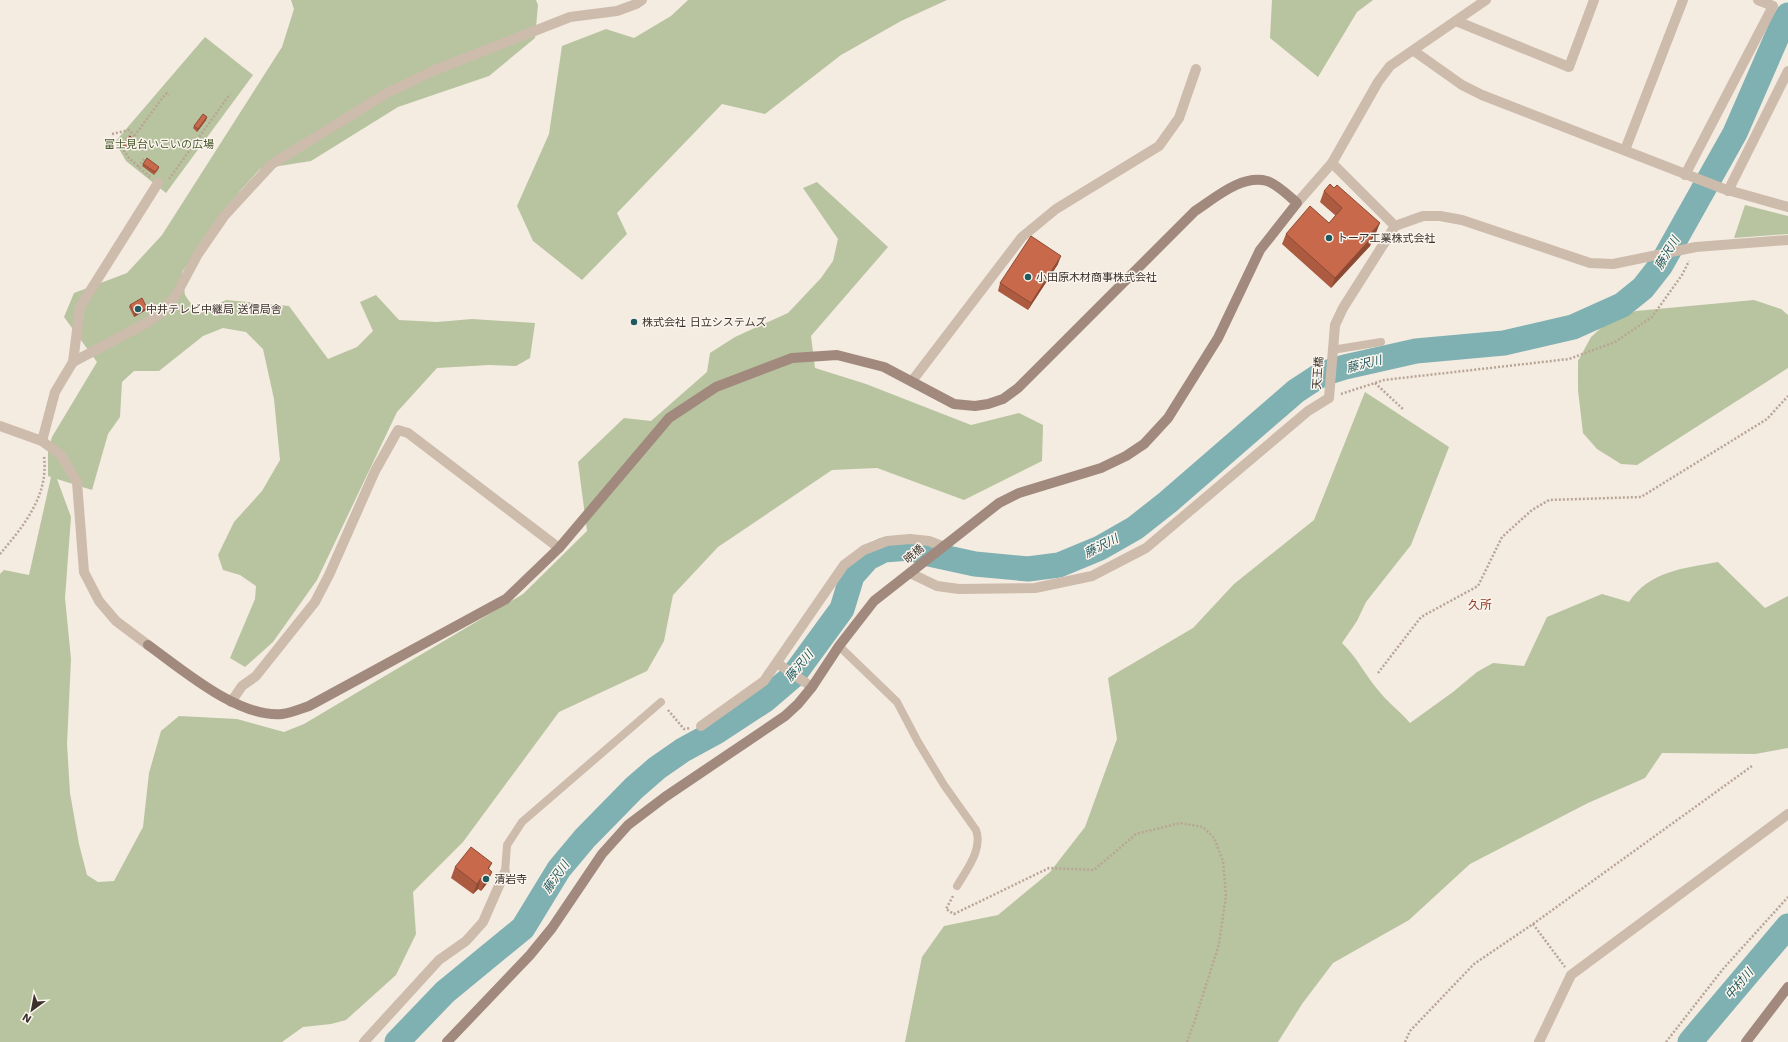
<svg xmlns="http://www.w3.org/2000/svg" width="1788" height="1042" font-family="'Work Sans','Noto Sans JP',sans-serif">
<style>
.green{fill:#b8c4a0}
.lines{fill:none;stroke-linecap:round;stroke-linejoin:round}
.river{stroke:#7fb0b2;stroke-width:25}
.path{stroke:#b9a596;stroke-width:2.5;stroke-dasharray:2 2;stroke-linecap:butt}
.lane{stroke:#cdbbac;stroke-width:8}
.street{stroke:#cdbbac;stroke-width:10}
.secondary{stroke:#a18a7d;stroke-width:10}
.wall{fill:#ac5a40}
.shaded-wall{fill:#8c4a34}
.building{fill:#c8694b;stroke:#8c4a34}
.poi-dot{fill:#1f5a5e;stroke:#fbf5ee;stroke-width:1.5}
.labels{text-anchor:middle;dominant-baseline:central;stroke-width:3;stroke-linejoin:round;paint-order:stroke}
.park-label{font-size:11px;fill:#4a5a2e;stroke:#fbf5ee}
.poi-label{font-size:11px;fill:#3b302b;stroke:#fbf5ee;text-anchor:start}
.street-label{font-size:11px;fill:#3b302b;stroke:#fbf5ee}
.water-label{font-size:12px;font-style:italic;fill:#1f5a5e;stroke:#fbf5ee}
.neighbourhood-label{font-size:12px;fill:#8c3b22;stroke:#fbf5ee}
</style>
<rect width="100%" height="100%" fill="#f4ebe1"/>
<!-- green -->
<g class="green">
<path d="M 291,0 L 536,0 L 538,5 L 535,38 L 489,76 L 398,107 L 311,161 L 260,169 L 240,191 L 182,272 L 185,295 L 198,314 L 226,300 L 289,306 L 328,359 L 357,347 L 373,331 L 360,302 L 376,295 L 399,320 L 437,322 L 472,319 L 535,323 L 530,358 L 516,366 L 489,365 L 437,368 L 397,412 L 317,580 L 273,642 L 245,667 L 230,658 L 255,599 L 256,586 L 240,575 L 223,570 L 218,555 L 234,522 L 262,491 L 280,460 L 274,399 L 263,349 L 246,332 L 223,328 L 203,336 L 159,371 L 134,371 L 122,382 L 120,417 L 108,434 L 92,490 L 57,479 L 71,517 L 65,598 L 71,659 L 67,744 L 70,793 L 79,844 L 87,875 L 98,882 L 114,881 L 143,827 L 149,773 L 161,731 L 179,716 L 237,719 L 284,732 L 304,724 L 523,594 L 587,531 L 578,462 L 624,418 L 651,421 L 707,372 L 710,353 L 735,337 L 788,313 L 821,278 L 833,261 L 838,239 L 803,188 L 817,182 L 888,247 L 811,336 L 815,368 L 866,384 L 971,425 L 1019,413 L 1043,425 L 1042,461 L 964,500 L 877,468 L 832,470 L 718,547 L 673,595 L 664,641 L 647,671 L 559,712 L 463,842 L 413,892 L 416,934 L 396,975 L 346,1020 L 331,1024 L 303,1027 L 282,1042 L 0,1042 L 0,574 L 4,570 L 29,575 L 51,477 L 48,476 L 48,452 L 52,437 L 97,362 L 64,317 L 74,293 L 127,273 L 162,235 L 282,47 L 294,9 Z"/>
<path d="M 688,0 L 947,0 L 901,21 L 841,55 L 765,114 L 722,104 L 617,213 L 627,234 L 582,280 L 533,241 L 517,206 L 549,134 L 562,46 L 606,29 L 634,38 L 671,16 Z"/>
<path d="M 1272,0 L 1373,0 L 1357,12 L 1318,77 L 1270,38 Z"/>
<path d="M 205,37 L 253,75 L 166,193 L 126,161 L 115,142 Z"/>
<path d="M 1745,205 L 1788,216 L 1788,234 L 1734,238 Z"/>
<path d="M 1754,300 L 1781,309 L 1788,315 L 1788,368 L 1637,465 L 1621,464 L 1597,449 L 1583,433 L 1578,390 L 1578,361 L 1591,337 L 1611,319 L 1636,311 Z"/>
<path d="M 1365,392 L 1449,447 L 1411,545 L 1366,602 L 1357,621 L 1342,643 C 1357,657 1365,675 1378,690 C 1387,702 1400,711 1410,723 L 1453,692 L 1477,672 L 1493,663 L 1524,666 L 1547,617 L 1602,594 L 1629,602 C 1649,571 1685,568 1718,562 L 1765,608 L 1788,596 L 1788,748 L 1755,754 L 1662,753 L 1645,778 L 1588,803 L 1470,864 L 1409,920 L 1333,963 L 1302,1004 L 1278,1042 L 905,1042 L 922,957 L 944,926 L 998,915 L 1050,872 L 1085,827 L 1117,739 L 1108,678 L 1193,628 L 1234,584 L 1314,520 Z"/>
</g>
<g class="lines">
<!-- river -->
<g class="river">
<path d="M 397,1042 L 445,992 L 523,928 L 559,869 L 585,838 L 634,788 L 657,768 L 683,750 L 716,732 L 765,700 L 793,676 L 842,609 L 852,576 L 868,558 L 884,550 L 910,548 L 929,554 L 975,564 L 1028,569 L 1059,565 L 1100,548 L 1135,528 L 1168,502 L 1296,391 L 1322,374 L 1345,367 L 1416,351 L 1504,343 L 1573,327 L 1622,305 L 1643,288 L 1661,265 L 1735,133 L 1782,25 L 1788,15"/>
<path d="M 1690,1042 L 1788,926"/>
</g>
<!-- path -->
<g class="path">
<path d="M 112,134 L 129,130 L 135,136"/>
<path d="M 138,167 L 145,158"/>
<path d="M 150,177 L 129,158 L 120,145 L 129,136 L 133,138 L 163,97 L 167,93 L 169,95"/>
<path d="M 169,179 L 230,94"/>
<path d="M 1375,383 L 1404,410"/>
<path d="M 1341,394 L 1384,380 L 1569,359 L 1615,342 L 1652,317 L 1682,275 L 1689,261"/>
<path d="M 0,554 C 23,527 49,495 44,457"/>
<path d="M 1378,673 L 1421,617 L 1478,586 L 1502,537 L 1532,510 L 1549,500 L 1641,497 L 1767,419 L 1788,396"/>
<path d="M 668,710 L 684,729 L 690,728"/>
<path d="M 953,896 L 946,909 L 954,914 L 1049,868 L 1094,870 L 1136,834 L 1180,823 L 1203,827 L 1214,838 L 1223,861 L 1226,896 L 1219,944 L 1194,1023 L 1187,1042"/>
<path d="M 1533,924 L 1565,967"/>
<path d="M 1405,1042 L 1410,1031 L 1474,964 L 1533,924 L 1752,766"/>
<path d="M 1666,1042 L 1723,969 L 1788,897"/>
</g>
<!-- lane -->
<g class="lane">
<path d="M 1332,350 L 1381,342"/>
<path d="M 839,646 L 897,702 L 918,742 L 944,785 L 976,830 C 983,849 967,869 957,886"/>
<path d="M 505,872 L 507,845 L 522,822 L 661,702"/>
</g>
<!-- street -->
<g class="street">
<path d="M 1456,21 L 1569,67 L 1594,0"/>
<path d="M 1414,51 L 1462,85 L 1482,95 L 1724,189 L 1788,207"/>
<path d="M 1625,150 L 1683,0"/>
<path d="M 1332,163 L 1395,226"/>
<path d="M 1685,175 L 1773,6 L 1758,0"/>
<path d="M 1728,191 L 1788,71"/>
<path d="M 1297,203 L 1332,163 L 1378,82 L 1390,66 L 1486,0"/>
<path d="M 73,362 L 150,321 L 162,312 L 176,295 L 198,254 L 225,215 L 272,164 L 387,93 L 435,70 L 570,17 L 617,11 L 636,4 L 642,0"/>
<path d="M 912,381 L 1022,237 L 1056,209 L 1159,146 L 1179,118 L 1196,69"/>
<path d="M 0,426 L 42,441 L 61,455 L 77,482 L 84,572 L 99,601 L 116,621 L 148,645"/>
<path d="M 42,441 L 55,392 L 73,362 L 80,307 L 158,183"/>
<path d="M 910,573 L 937,586 L 959,589 L 1035,588 L 1092,576 L 1146,548 L 1308,411 L 1329,398 L 1335,325 L 1343,308 L 1395,226 L 1423,216 L 1440,216 L 1462,220 L 1590,263 L 1613,264 L 1696,247 L 1788,240"/>
<path d="M 777,663 L 812,687"/>
<path d="M 231,702 L 242,686 L 256,676 L 315,602 L 329,575 L 375,471 L 398,430 L 408,433 L 559,548"/>
<path d="M 701,726 L 764,681 L 844,565 L 864,550 L 887,541 L 910,539 L 929,541 L 942,546"/>
<path d="M 364,1042 L 439,960 L 466,941 L 483,922 L 505,872"/>
<path d="M 1539,1042 L 1571,975 L 1788,814"/>
</g>
<!-- secondary -->
<g class="secondary">
<path d="M 148,645 C 183,670 238,718 282,714 C 291,713 300,709 309,706 L 506,599 L 559,548 L 669,418 L 716,387 L 792,358 L 837,355 L 884,367 L 954,404 L 975,406 L 988,404 L 1003,399 L 1018,388 L 1195,211 C 1215,198 1242,174 1267,181 C 1277,184 1289,196 1297,203 L 1260,250 L 1218,338 L 1168,418 L 1144,444 L 1126,456 L 1101,468 L 1019,493 L 999,503 L 874,601 L 839,646 L 812,687 L 798,704 L 785,716 L 665,797 L 628,825 L 602,854 L 552,928 L 530,955 L 447,1042"/>
<path d="M 1746,1042 L 1788,987"/>
</g>
</g>
<!-- wall -->
<g class="wall">
<path d="M 207,117 L 206,120 L 197,132 L 193,128 L 194,126 Z"/>
<path d="M 133,142 L 127,149 L 123,146 L 124,143 Z"/>
<path d="M 143,164 L 159,167 L 158,170 L 154,175 L 142,166 Z"/>
<path d="M 1324,191 L 1376,233 L 1373,237 L 1370,246 L 1331,288 L 1282,244 L 1286,234 L 1329,223 L 1336,216 L 1320,202 Z"/>
<path d="M 1058,264 L 1028,310 L 998,291 L 1000,283 Z"/>
<path d="M 130,305 L 146,310 L 134,317 L 129,307 Z"/>
<path d="M 492,863 L 489,869 L 488,882 L 481,891 L 478,889 L 473,894 L 451,878 L 455,867 Z"/>
</g>
<!-- shaded-wall -->
<g class="shaded-wall">
<path d="M 207,117 L 206,120 L 197,132 L 198,129 Z"/>
<path d="M 134,140 L 133,142 L 127,149 L 128,147 Z"/>
<path d="M 1380,223 L 1376,233 L 1373,237 L 1370,246 L 1331,288 L 1335,278 L 1371,233 Z"/>
<path d="M 1061,256 L 1058,264 L 1028,310 L 1031,303 Z"/>
<path d="M 147,308 L 146,310 L 134,317 L 135,314 Z"/>
<path d="M 492,872 L 488,882 L 481,891 L 485,881 Z"/>
<path d="M 481,878 L 478,889 L 473,894 L 477,884 Z"/>
</g>
<!-- building -->
<g class="building">
<path d="M 203,114 L 207,117 L 198,129 L 194,126 Z"/>
<path d="M 130,136 L 134,140 L 128,147 L 124,143 Z"/>
<path d="M 147,158 L 159,167 L 155,172 L 143,164 Z"/>
<path d="M 1330,184 L 1334,188 L 1337,185 L 1380,223 L 1371,233 L 1374,235 L 1335,278 L 1286,234 L 1310,206 L 1329,223 L 1342,208 L 1324,191 Z"/>
<path d="M 1031,236 L 1061,256 L 1031,303 L 1000,283 Z"/>
<path d="M 142,298 L 147,308 L 135,314 L 130,305 Z"/>
<path d="M 471,847 L 492,863 L 488,868 L 492,872 L 485,881 L 481,878 L 477,884 L 455,867 Z"/>
</g>
<!-- markers -->
<g class="poi-dot">
<circle cx="1329" cy="238" r="4"/>
<circle cx="1028" cy="277" r="4"/>
<circle cx="138" cy="309" r="4"/>
<circle cx="634" cy="322" r="4"/>
<circle cx="486" cy="879" r="4"/>
</g>
<g class="labels">
<!-- park labels -->
<g class="park-label">
<text x="159" y="144">富士見台いこいの広場</text>
</g>
<!-- poi labels -->
<g class="poi-label">
<text x="1337" y="238">トーア工業株式会社</text>
<text x="1036" y="277">小田原木材商事株式会社</text>
<text x="146" y="309">中井テレビ中継局 送信局舎</text>
<text x="642" y="322">株式会社 日立システムズ</text>
<text x="494" y="879">清岩寺</text>
</g>
<!-- street labels -->
<g class="street-label">
<text transform="translate(1318 373) rotate(-86)">天王橋</text>
<text transform="translate(914 554) rotate(-40)">暁橋</text>
</g>
<!-- water labels -->
<g class="water-label">
<text transform="translate(1667 253) rotate(-59)">藤沢川</text>
<text transform="translate(1364 364) rotate(-14)">藤沢川</text>
<text transform="translate(1101 546) rotate(-27)">藤沢川</text>
<text transform="translate(799 666) rotate(-50)">藤沢川</text>
<text transform="translate(556 877) rotate(-55)">藤沢川</text>
<text transform="translate(1739 984) rotate(-50)">中村川</text>
</g>
<!-- neighbourhood labels -->
<g class="neighbourhood-label">
<text x="1480" y="605">久所</text>
</g>
</g>
<!-- north arrow -->
<g transform="translate(32 1010) rotate(212)" stroke="#fbf5ee" stroke-width="3" paint-order="stroke">
<path d="M0-3L7 15L0 10L-7 15Z" fill="#3b302b"/>
<text y="-6" font-size="11" font-weight="bold" text-anchor="middle" fill="#3b302b">N</text>
</g>
</svg>
